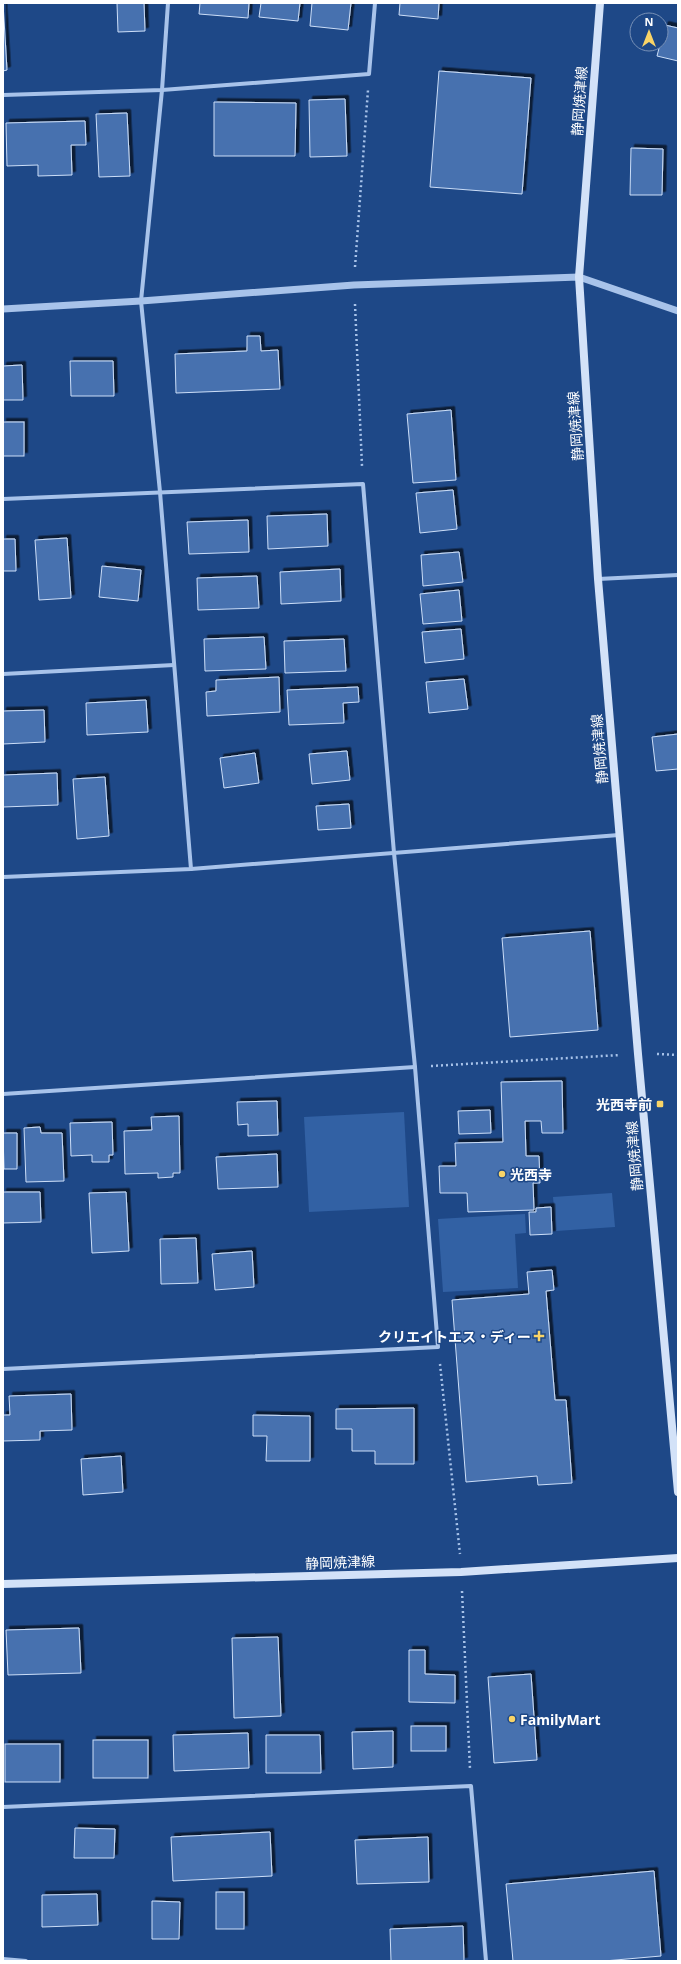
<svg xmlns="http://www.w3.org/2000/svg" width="681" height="1964" font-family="'Open Sans','Noto Sans JP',sans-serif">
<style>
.green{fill:#3261a4}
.building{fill:#4771af;stroke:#ccdef8;filter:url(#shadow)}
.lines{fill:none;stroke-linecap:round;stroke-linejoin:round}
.path{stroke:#a8c3ea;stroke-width:2.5;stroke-dasharray:2 3;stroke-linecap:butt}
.minor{stroke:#a8c3ea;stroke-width:4}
.tertiary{stroke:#a8c3ea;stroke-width:7}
.secondary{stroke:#d3e2f8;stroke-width:8}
.poi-dot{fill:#f9d467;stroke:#1e4887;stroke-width:1.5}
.labels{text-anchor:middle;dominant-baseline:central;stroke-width:3;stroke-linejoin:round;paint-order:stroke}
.street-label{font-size:14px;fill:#fff;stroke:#1e4887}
.poi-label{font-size:14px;font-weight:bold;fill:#fff;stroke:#1e4887;text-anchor:end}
</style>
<defs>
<filter id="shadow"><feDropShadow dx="3.5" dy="-3.5" stdDeviation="0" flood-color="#0009"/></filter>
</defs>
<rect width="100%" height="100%" fill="#1e4887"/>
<!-- green -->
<g class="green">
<path d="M 404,1112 L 409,1207 L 309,1212 L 304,1117 Z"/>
<path d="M 612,1193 L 615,1227 L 556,1231 L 553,1197 Z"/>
<path d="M 525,1214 L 526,1233 L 515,1234 L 518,1288 L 443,1292 L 438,1219 Z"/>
</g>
<!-- building -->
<g class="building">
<path d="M 3,3 L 7,70 L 3,71 Z"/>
<path d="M 117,3 L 144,3 L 145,31 L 118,32 Z"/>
<path d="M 200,3 L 249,3 L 248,18 L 199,14 Z"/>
<path d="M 261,3 L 300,3 L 298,21 L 259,17 Z"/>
<path d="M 312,3 L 351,3 L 348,30 L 310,26 Z"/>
<path d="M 400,3 L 439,3 L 438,19 L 399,15 Z"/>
<path d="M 665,25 L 678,28 L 678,61 L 657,56 Z"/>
<path d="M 439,71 L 531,78 L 522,194 L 430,187 Z"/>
<path d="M 345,99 L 347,156 L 310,157 L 309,100 Z"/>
<path d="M 214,102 L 296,103 L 295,156 L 214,156 Z"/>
<path d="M 127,113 L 130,176 L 99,177 L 96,114 Z"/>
<path d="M 85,121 L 86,145 L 71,145 L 72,175 L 38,176 L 38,165 L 7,166 L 6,123 Z"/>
<path d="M 631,148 L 663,149 L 662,195 L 630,195 Z"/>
<path d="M 247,336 L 260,336 L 261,351 L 278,350 L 280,389 L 176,393 L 175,354 L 247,351 Z"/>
<path d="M 70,361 L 113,361 L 114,396 L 71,396 Z"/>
<path d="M 22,365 L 23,400 L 3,400 L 3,366 Z"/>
<path d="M 451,410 L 456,480 L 413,483 L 407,414 Z"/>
<rect x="3" y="422" width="21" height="34"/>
<path d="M 453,490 L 457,529 L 420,533 L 416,493 Z"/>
<path d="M 327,514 L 328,546 L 268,549 L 267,516 Z"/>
<path d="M 248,520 L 249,552 L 189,554 L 187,522 Z"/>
<path d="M 67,538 L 71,598 L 39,600 L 35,540 Z"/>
<path d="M 3,539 L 15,539 L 16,571 L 3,571 Z"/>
<path d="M 459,552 L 463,582 L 423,586 L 421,555 Z"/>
<path d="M 102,566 L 141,570 L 138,601 L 99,597 Z"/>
<path d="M 340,569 L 341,601 L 281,604 L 280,572 Z"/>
<path d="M 257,576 L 259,608 L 198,610 L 197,578 Z"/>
<path d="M 459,590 L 462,621 L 423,624 L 420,594 Z"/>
<path d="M 461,629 L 464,659 L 425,663 L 422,632 Z"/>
<path d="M 264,637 L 266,669 L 205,671 L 204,639 Z"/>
<path d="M 344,639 L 346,671 L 285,673 L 284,641 Z"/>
<path d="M 279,677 L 280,712 L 207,716 L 206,692 L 216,691 L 216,680 Z"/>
<path d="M 464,679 L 468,709 L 429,713 L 426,682 Z"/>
<path d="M 358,687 L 359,702 L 343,703 L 344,723 L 289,725 L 287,690 Z"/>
<path d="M 146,700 L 148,732 L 87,735 L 86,703 Z"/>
<path d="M 44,710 L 45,742 L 3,744 L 3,711 Z"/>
<path d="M 678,734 L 678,769 L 656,771 L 652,737 Z"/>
<path d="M 347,751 L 350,780 L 312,784 L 309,754 Z"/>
<path d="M 255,753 L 259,783 L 224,788 L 220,758 Z"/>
<path d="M 57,773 L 58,805 L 3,807 L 3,775 Z"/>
<path d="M 105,777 L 109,836 L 77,839 L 73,779 Z"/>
<path d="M 349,804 L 351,828 L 318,830 L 316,806 Z"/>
<path d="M 590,931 L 598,1030 L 510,1037 L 502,938 Z"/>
<path d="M 562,1081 L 563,1133 L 542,1133 L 541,1121 L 525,1121 L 526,1156 L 539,1156 L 540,1183 L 533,1183 L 534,1210 L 468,1212 L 467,1193 L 440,1193 L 439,1166 L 456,1166 L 455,1143 L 503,1142 L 501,1082 Z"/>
<path d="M 277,1101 L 278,1135 L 248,1136 L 248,1124 L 238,1125 L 237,1102 Z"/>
<path d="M 490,1110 L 491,1133 L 459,1134 L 458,1111 Z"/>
<path d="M 179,1116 L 180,1173 L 173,1173 L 173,1177 L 158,1178 L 158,1173 L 125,1174 L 124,1131 L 152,1130 L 151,1117 Z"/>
<path d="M 112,1122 L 113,1155 L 109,1155 L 109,1162 L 92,1162 L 92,1155 L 71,1156 L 70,1123 Z"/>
<path d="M 40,1127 L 41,1133 L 62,1133 L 64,1181 L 26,1182 L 24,1128 Z"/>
<path d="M 3,1133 L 17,1133 L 17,1169 L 4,1169 Z"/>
<path d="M 277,1154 L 278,1187 L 218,1189 L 216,1157 Z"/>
<path d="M 3,1192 L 40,1192 L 41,1222 L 3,1223 Z"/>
<path d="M 126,1192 L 129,1251 L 92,1253 L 89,1193 Z"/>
<path d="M 551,1207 L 552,1234 L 530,1235 L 529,1212 L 536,1212 L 536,1208 Z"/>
<path d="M 196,1238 L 198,1283 L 161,1284 L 160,1239 Z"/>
<path d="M 252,1251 L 254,1287 L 215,1290 L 212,1254 Z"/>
<path d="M 552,1270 L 554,1290 L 546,1291 L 555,1400 L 566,1400 L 572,1483 L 538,1485 L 537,1476 L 466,1482 L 452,1300 L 529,1294 L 527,1272 Z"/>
<path d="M 71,1394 L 72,1430 L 40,1431 L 40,1440 L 3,1441 L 3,1415 L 10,1415 L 9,1396 Z"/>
<path d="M 414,1408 L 414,1464 L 375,1464 L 375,1451 L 352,1451 L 352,1429 L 336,1429 L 336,1409 Z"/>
<path d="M 253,1415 L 310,1416 L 310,1461 L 266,1461 L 267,1436 L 253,1436 Z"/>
<path d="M 121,1456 L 123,1492 L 83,1495 L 81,1459 Z"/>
<path d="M 79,1628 L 81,1673 L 8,1675 L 6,1630 Z"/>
<path d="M 278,1637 L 281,1716 L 234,1718 L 232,1638 Z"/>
<path d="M 409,1650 L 425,1650 L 425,1674 L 455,1675 L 455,1703 L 409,1702 Z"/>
<path d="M 531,1674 L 537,1760 L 494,1763 L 488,1677 Z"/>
<rect x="411" y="1726" width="35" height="25"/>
<path d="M 393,1731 L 393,1767 L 353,1769 L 352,1732 Z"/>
<path d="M 248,1733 L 249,1768 L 174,1771 L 173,1735 Z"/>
<path d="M 266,1735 L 320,1735 L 321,1773 L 266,1773 Z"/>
<rect x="93" y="1740" width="55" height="38"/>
<rect x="5" y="1744" width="55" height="38"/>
<path d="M 75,1828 L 115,1829 L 114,1858 L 74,1858 Z"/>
<path d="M 270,1832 L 272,1876 L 173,1881 L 171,1837 Z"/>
<path d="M 428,1837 L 429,1882 L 357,1884 L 355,1840 Z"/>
<path d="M 654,1871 L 661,1956 L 604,1961 L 513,1961 L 506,1884 Z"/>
<rect x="216" y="1892" width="28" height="37"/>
<path d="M 97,1894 L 98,1925 L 42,1927 L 42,1895 Z"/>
<path d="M 152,1901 L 180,1902 L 179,1939 L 152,1939 Z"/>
<path d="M 463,1926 L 464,1961 L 391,1961 L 390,1929 Z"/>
</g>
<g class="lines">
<!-- path -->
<g class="path">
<path d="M 355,267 L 368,90"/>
<path d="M 355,304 L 362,466"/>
<path d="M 657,1054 L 678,1055"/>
<path d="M 431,1066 L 620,1055"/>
<path d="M 440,1364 L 460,1554"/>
<path d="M 462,1591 L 470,1769"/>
</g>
<!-- minor -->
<g class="minor">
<path d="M 168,3 L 162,90 L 141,301 L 160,492 L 191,869"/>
<path d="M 3,95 L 162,90 L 369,74 L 375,3"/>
<path d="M 3,499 L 363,484 L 394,853 L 415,1067 L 438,1347 L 3,1369"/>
<path d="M 598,579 L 678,575"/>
<path d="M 3,674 L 174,665"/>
<path d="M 3,877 L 191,869 L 619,835"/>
<path d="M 3,1094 L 415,1067"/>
<path d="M 3,1807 L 471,1786 L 486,1961"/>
<path d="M 3,1959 L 26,1961"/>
</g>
<!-- tertiary -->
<path class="tertiary" d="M 3,309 L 141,301 L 354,285 L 579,277 L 678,311"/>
<!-- secondary -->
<g class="secondary">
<path d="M 600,3 L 579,277 L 598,579 L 638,1054 L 678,1492"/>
<path d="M 3,1584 L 461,1572 L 678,1558"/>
</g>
</g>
<!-- markers -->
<g class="poi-dot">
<rect x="656" y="1100" width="8" height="8" rx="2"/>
<circle cx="502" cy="1174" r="4"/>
<path d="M537 1330h4v4h4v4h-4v4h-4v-4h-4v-4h4z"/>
<circle cx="512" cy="1719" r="4"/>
</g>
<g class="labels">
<!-- street labels -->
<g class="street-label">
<text transform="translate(579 101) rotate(-86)">静岡焼津線</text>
<text transform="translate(575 426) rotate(-94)">静岡焼津線</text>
<text transform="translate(599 749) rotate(-95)">静岡焼津線</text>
<text transform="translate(634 1156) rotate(-95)">静岡焼津線</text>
<text transform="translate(340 1562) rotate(-2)">静岡焼津線</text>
</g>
<!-- poi labels -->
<g class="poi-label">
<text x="652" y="1104">光西寺前</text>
<text x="510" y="1174" text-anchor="start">光西寺</text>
<text x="531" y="1336">クリエイトエス・ディー</text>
<text x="520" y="1719" text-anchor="start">FamilyMart</text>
</g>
</g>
<!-- border -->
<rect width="681" height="1964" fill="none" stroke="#ffffff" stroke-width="8"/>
<!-- north arrow -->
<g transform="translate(649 32)"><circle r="19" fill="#1e4887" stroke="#7891b7"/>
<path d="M0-3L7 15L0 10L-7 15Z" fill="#f9d467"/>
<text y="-6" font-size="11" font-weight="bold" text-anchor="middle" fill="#ffffff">N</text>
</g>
</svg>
